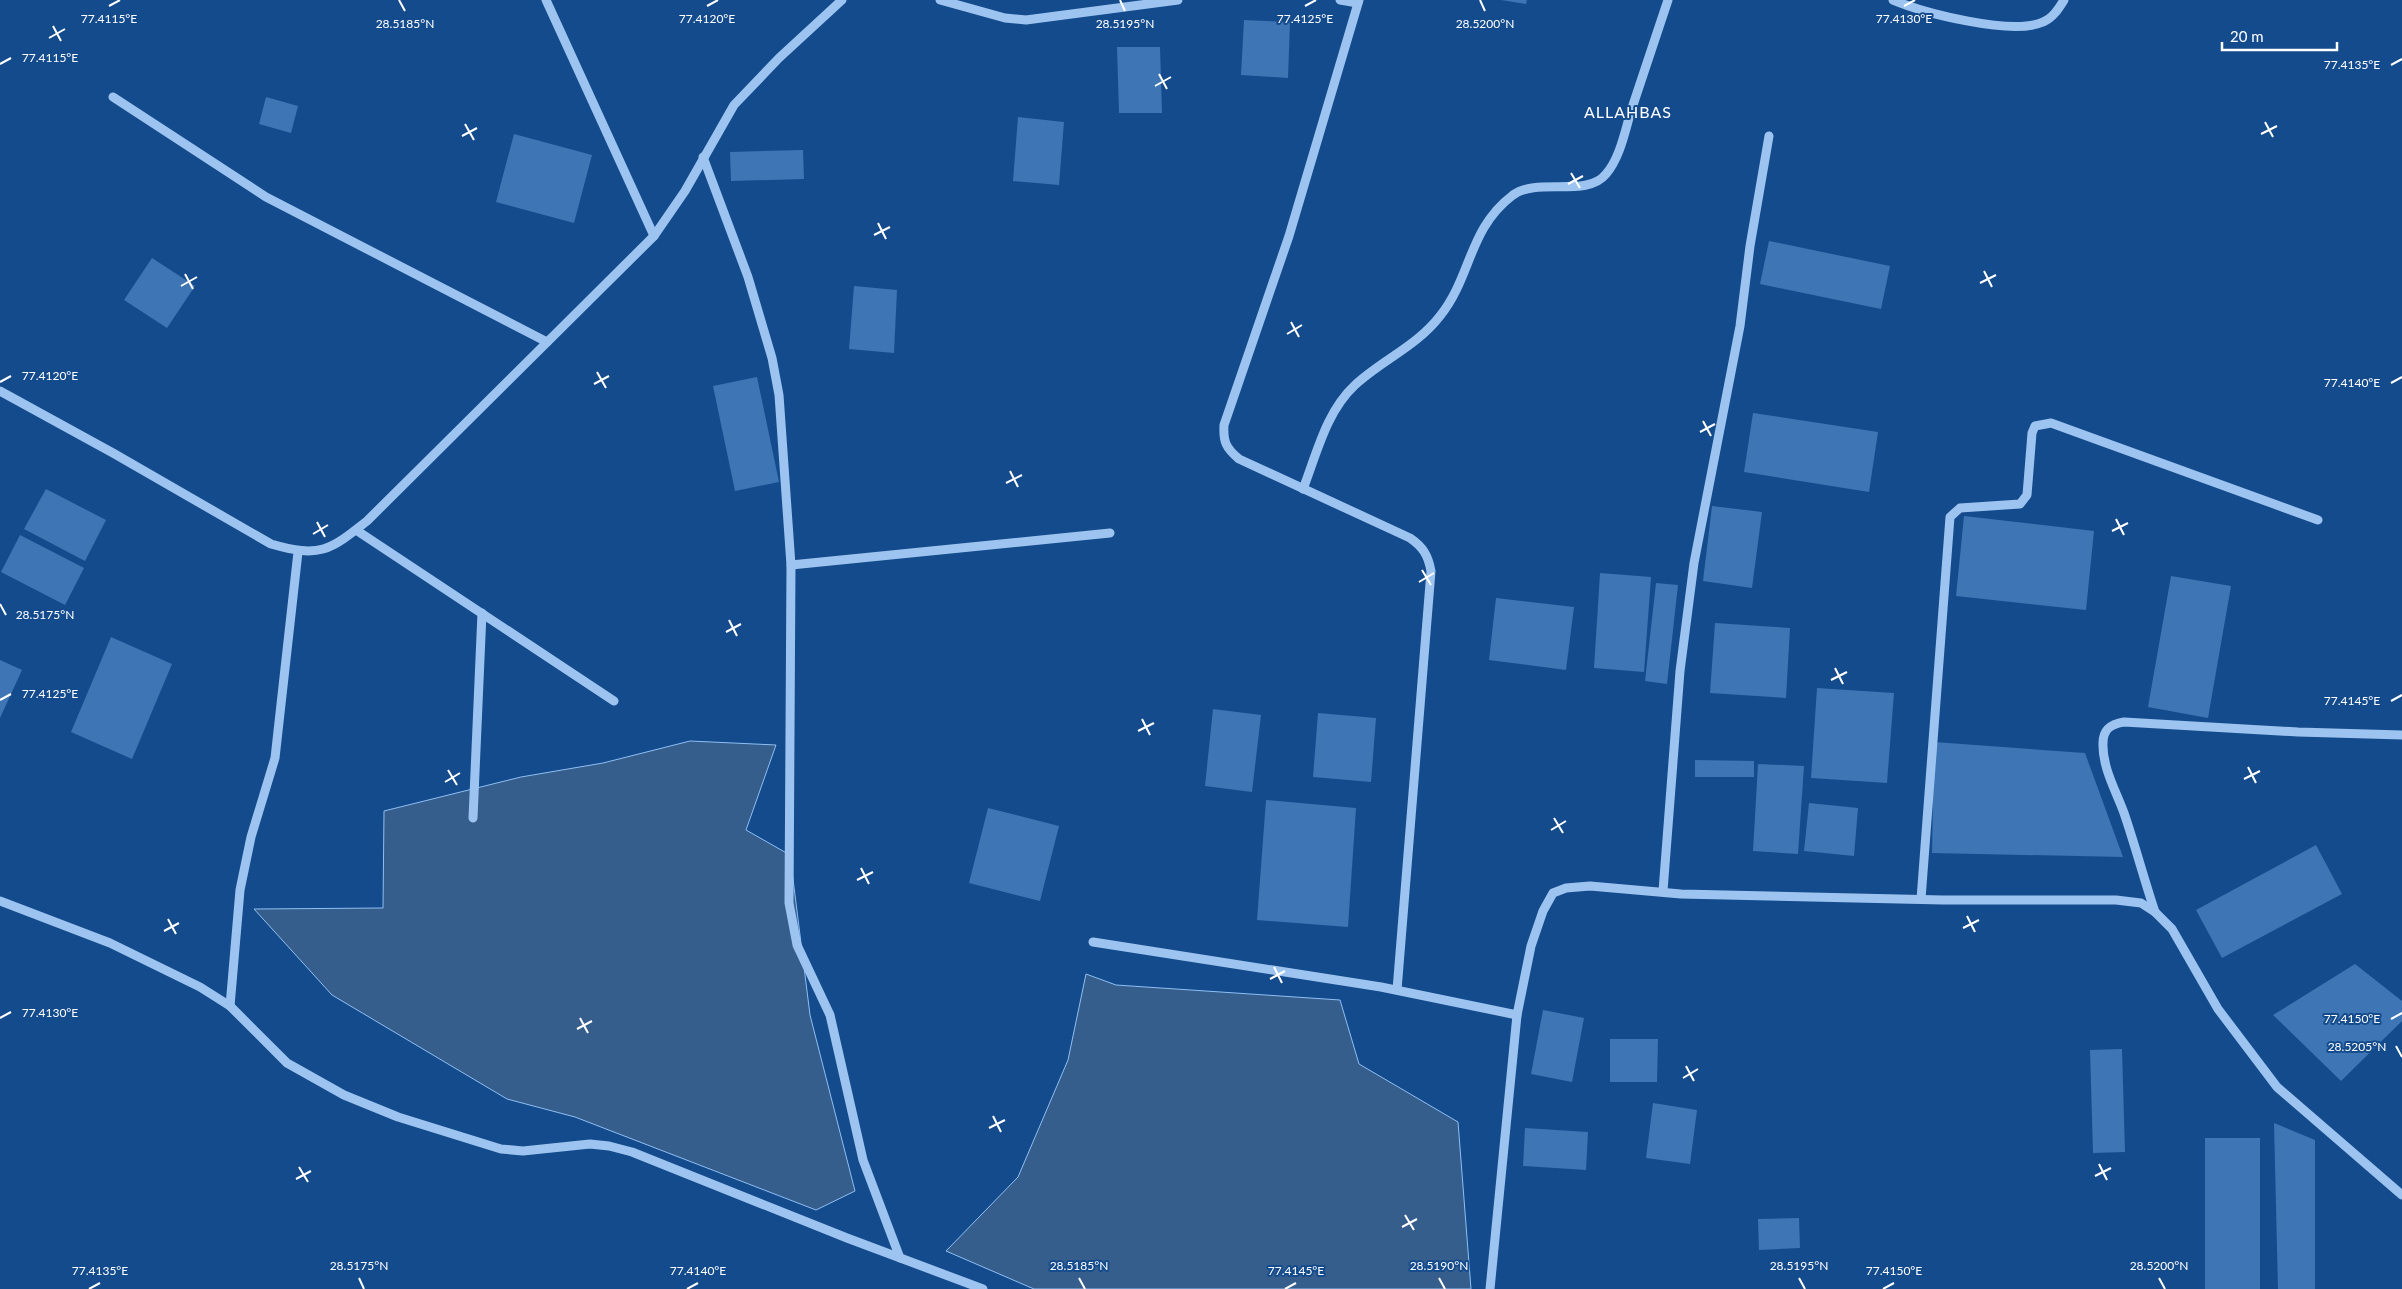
<svg xmlns="http://www.w3.org/2000/svg" width="2402" height="1289" font-family="Lato,sans-serif">
<style>
.water{fill:#365e8d;stroke:#8fbff3}
.building{fill:#3d75b5}
.lines{fill:none;stroke-linecap:round;stroke-linejoin:round}
.minor{stroke:#9dc4f0;stroke-width:9}
.ticks{fill:none;stroke:#fff;stroke-width:2}
.labels{text-anchor:middle;dominant-baseline:central;stroke-width:4;stroke-linejoin:round;paint-order:stroke}
.quarter-label{font-size:16px;letter-spacing:1px;fill:#fff;stroke:#144b8c}
.ticks-label{font-size:12px;text-anchor:middle;fill:#fff;stroke:#144b8c;stroke-width:4;stroke-linejoin:round;paint-order:stroke}
</style>
<rect width="100%" height="100%" fill="#144b8c"/>
<!-- water -->
<g class="water">
<path d="M 690,741 L 776,745 L 746,830 L 790,855 L 810,1015 L 855,1191 L 816,1210 L 575,1117 L 507,1099 L 332,995 L 254,909 L 383,908 L 384,811 L 521,777 L 603,763 Z"/>
<path d="M 1086,974 L 1116,985 L 1340,1000 L 1359,1064 L 1458,1122 L 1471,1289 L 1034,1289 L 946,1251 L 1018,1177 L 1068,1060 Z"/>
</g>
<!-- building -->
<g class="building">
<path d="M 1501,0 L 1527,0 L 1526,4 Z"/>
<path d="M 1244,20 L 1290,22 L 1288,78 L 1241,75 Z"/>
<path d="M 1117,47 L 1160,47 L 1162,113 L 1119,113 Z"/>
<path d="M 266,97 L 298,106 L 291,133 L 259,124 Z"/>
<path d="M 1018,117 L 1064,122 L 1059,185 L 1013,181 Z"/>
<path d="M 514,134 L 592,155 L 574,223 L 496,202 Z"/>
<path d="M 803,150 L 804,179 L 731,181 L 730,152 Z"/>
<path d="M 1769,241 L 1890,266 L 1881,309 L 1760,284 Z"/>
<path d="M 152,258 L 195,286 L 167,328 L 124,300 Z"/>
<path d="M 854,286 L 897,290 L 894,353 L 849,349 Z"/>
<path d="M 757,377 L 779,482 L 735,491 L 713,386 Z"/>
<path d="M 1753,413 L 1878,432 L 1869,492 L 1744,472 Z"/>
<path d="M 46,489 L 106,520 L 85,561 L 24,529 Z"/>
<path d="M 1712,506 L 1762,512 L 1752,588 L 1703,581 Z"/>
<path d="M 1964,516 L 2094,531 L 2086,610 L 1956,596 Z"/>
<path d="M 20,535 L 84,568 L 65,605 L 1,572 Z"/>
<path d="M 1600,573 L 1651,577 L 1644,672 L 1594,668 Z"/>
<path d="M 2171,576 L 2231,586 L 2208,718 L 2148,707 Z"/>
<path d="M 1656,583 L 1678,585 L 1667,684 L 1645,681 Z"/>
<path d="M 1496,598 L 1574,607 L 1566,670 L 1489,660 Z"/>
<path d="M 1715,623 L 1790,628 L 1786,698 L 1710,693 Z"/>
<path d="M 111,637 L 172,664 L 132,759 L 71,732 Z"/>
<path d="M 0,660 L 22,670 L 0,718 Z"/>
<path d="M 1817,688 L 1894,693 L 1887,783 L 1811,778 Z"/>
<path d="M 1213,709 L 1261,715 L 1252,792 L 1205,786 Z"/>
<path d="M 1318,713 L 1376,718 L 1371,782 L 1313,777 Z"/>
<path d="M 1934,742 L 2085,753 L 2123,857 L 1932,853 Z"/>
<path d="M 1695,760 L 1754,761 L 1754,777 L 1695,777 Z"/>
<path d="M 1758,764 L 1804,766 L 1798,854 L 1753,851 Z"/>
<path d="M 1266,800 L 1356,808 L 1348,927 L 1257,920 Z"/>
<path d="M 1809,803 L 1858,808 L 1854,856 L 1804,851 Z"/>
<path d="M 988,808 L 1059,826 L 1040,901 L 969,883 Z"/>
<path d="M 2316,845 L 2342,894 L 2222,958 L 2196,910 Z"/>
<path d="M 2355,964 L 2402,1001 L 2402,1021 L 2341,1081 L 2273,1015 Z"/>
<path d="M 1543,1010 L 1584,1018 L 1572,1082 L 1531,1074 Z"/>
<path d="M 1610,1039 L 1658,1039 L 1657,1082 L 1610,1082 Z"/>
<path d="M 2122,1049 L 2125,1152 L 2093,1153 L 2090,1050 Z"/>
<path d="M 1653,1103 L 1697,1110 L 1690,1164 L 1646,1158 Z"/>
<path d="M 2274,1123 L 2315,1140 L 2315,1289 L 2278,1289 Z"/>
<path d="M 1525,1128 L 1588,1132 L 1586,1170 L 1523,1166 Z"/>
<rect x="2205" y="1138" width="55" height="151"/>
<path d="M 1799,1218 L 1800,1248 L 1759,1250 L 1758,1219 Z"/>
</g>
<g class="lines">
<!-- minor -->
<g class="minor">
<path d="M 546,0 L 654,236"/>
<path d="M 940,0 L 1005,18 L 1026,20 L 1178,0"/>
<path d="M 1340,0 L 1358,3"/>
<path d="M 1359,0 L 1289,236 L 1224,425 C 1223,442 1226,448 1239,459 L 1410,538 C 1423,547 1428,555 1431,571 L 1397,990"/>
<path d="M 1893,0 C 1924,13 2012,36 2043,22 C 2053,18 2059,8 2064,0"/>
<path d="M 113,97 L 266,197 L 547,342"/>
<path d="M 703,157 L 748,277 L 772,358 L 779,395 L 791,565 L 789,903 L 797,945 L 830,1015 L 863,1160 L 900,1258"/>
<path d="M 0,391 L 113,453 L 271,544 C 320,558 329,551 367,521 L 654,236 L 685,191 L 734,105 L 779,58 L 842,0"/>
<path d="M 1303,489 C 1317,453 1326,412 1355,385 C 1382,360 1417,346 1440,316 C 1472,276 1468,229 1513,195 C 1538,177 1587,198 1606,174 C 1620,158 1625,131 1631,111 C 1643,74 1656,37 1668,0"/>
<path d="M 356,530 L 614,701"/>
<path d="M 791,565 L 1110,533"/>
<path d="M 473,818 L 482,613"/>
<path d="M 1663,891 L 1680,671 L 1694,563 L 1740,326 L 1750,246 L 1769,136"/>
<path d="M 1921,899 L 1950,517 L 1960,508 L 2020,504 L 2027,495 L 2032,433 L 2035,426 L 2051,423 L 2318,520"/>
<path d="M 0,901 L 110,943 L 200,987 L 230,1006 L 287,1063 L 344,1095 L 398,1117 L 501,1149 L 523,1151 L 590,1144 L 609,1146 L 632,1152 L 847,1238 L 983,1289"/>
<path d="M 2155,912 C 2144,879 2135,845 2124,813 C 2116,791 2102,767 2103,743 C 2103,729 2111,724 2124,722 L 2298,732 L 2402,735"/>
<path d="M 1093,942 L 1381,987 L 1517,1015"/>
<path d="M 230,1006 L 240,890 L 251,837 L 275,758 L 298,552"/>
<path d="M 1490,1289 L 1517,1015 L 1531,946 L 1543,911 L 1553,893 L 1566,888 L 1590,886 L 1681,894 L 1943,900 L 2116,900 L 2141,903 L 2155,912 L 2172,929 L 2218,1009 L 2277,1087 L 2402,1195"/>
</g>
</g>
<!-- ticks -->
<path class="ticks" d="M 399,0 L 405,11M 1120,0 L 1125,11M 1480,0 L 1485,11M 109,6 L 120,0M 707,6 L 718,0M 1305,6 L 1316,0M 1904,6 L 1915,0M 53,26 L 61,41M 49,38 L 65,29M 0,64 L 11,58M 2391,65 L 2402,59M 1159,74 L 1167,89M 1155,86 L 1171,77M 2265,122 L 2273,137M 465,124 L 474,140M 2261,134 L 2277,126M 462,136 L 477,128M 1571,173 L 1580,188M 1568,184 L 1583,176M 878,223 L 886,239M 874,235 L 890,227M 1984,271 L 1992,287M 185,274 L 193,289M 1980,283 L 1996,275M 181,286 L 197,277M 1291,322 L 1299,337M 1287,334 L 1302,325M 597,372 L 606,388M 0,382 L 11,376M 2391,383 L 2402,377M 594,384 L 609,376M 1703,421 L 1711,436M 1700,432 L 1715,424M 1010,471 L 1018,487M 1006,483 L 1022,475M 2116,519 L 2124,535M 317,522 L 325,537M 2112,531 L 2128,523M 313,534 L 328,525M 1422,570 L 1431,585M 1419,582 L 1434,573M 0,604 L 6,615M 729,620 L 737,636M 726,632 L 741,624M 1835,668 L 1843,684M 1831,680 L 1847,672M 0,700 L 11,694M 2391,701 L 2402,695M 1142,719 L 1150,735M 1138,731 L 1154,723M 2248,767 L 2256,783M 448,770 L 457,785M 2244,779 L 2260,771M 445,782 L 460,773M 1554,818 L 1563,833M 1551,830 L 1566,821M 861,868 L 869,884M 857,880 L 873,872M 1967,916 L 1975,932M 168,919 L 176,934M 1963,928 L 1979,920M 164,931 L 179,923M 1274,967 L 1282,983M 1270,979 L 1285,971M 0,1018 L 11,1012M 580,1018 L 588,1033M 2391,1019 L 2402,1013M 577,1029 L 592,1021M 2396,1046 L 2402,1057M 1686,1066 L 1694,1081M 1683,1078 L 1698,1069M 993,1116 L 1001,1132M 989,1128 L 1005,1120M 2099,1164 L 2107,1180M 299,1167 L 308,1182M 2095,1176 L 2111,1168M 296,1179 L 311,1171M 1405,1215 L 1414,1230M 1402,1227 L 1417,1219M 359,1278 L 364,1289M 1079,1278 L 1085,1289M 1439,1278 L 1445,1289M 1799,1278 L 1805,1289M 2159,1278 L 2165,1289M 89,1289 L 100,1283M 687,1289 L 698,1283M 1285,1289 L 1296,1283M 1883,1289 L 1894,1283"/>
<g class="labels">
<!-- quarter labels -->
<g class="quarter-label">
<text x="1628" y="111">ALLAHBAS</text>
</g>
</g>
<g class="ticks-label">
<text x="109" y="23">77.4115°E</text>
<text x="707" y="23">77.4120°E</text>
<text x="1904" y="23">77.4130°E</text>
<text x="1305" y="23">77.4125°E</text>
<text x="405" y="28">28.5185°N</text>
<text x="1125" y="28">28.5195°N</text>
<text x="1485" y="28">28.5200°N</text>
<text x="50" y="62">77.4115°E</text>
<text x="2352" y="69">77.4135°E</text>
<text x="50" y="380">77.4120°E</text>
<text x="2352" y="387">77.4140°E</text>
<text x="45" y="619">28.5175°N</text>
<text x="50" y="698">77.4125°E</text>
<text x="2352" y="705">77.4145°E</text>
<text x="50" y="1017">77.4130°E</text>
<text x="2352" y="1023">77.4150°E</text>
<text x="2357" y="1051">28.5205°N</text>
<text x="359" y="1270">28.5175°N</text>
<text x="1079" y="1270">28.5185°N</text>
<text x="1439" y="1270">28.5190°N</text>
<text x="1799" y="1270">28.5195°N</text>
<text x="2159" y="1270">28.5200°N</text>
<text x="100" y="1275">77.4135°E</text>
<text x="698" y="1275">77.4140°E</text>
<text x="1296" y="1275">77.4145°E</text>
<text x="1894" y="1275">77.4150°E</text>
</g>
<!-- scale -->
<path d="M2222 42v8h115v-8" fill="none" stroke="#ffffff" stroke-width="2.5"/>
<text x="2230" y="42" font-size="15" fill="#ffffff" stroke="#144b8c" stroke-width="4" paint-order="stroke">20 m</text>
</svg>
